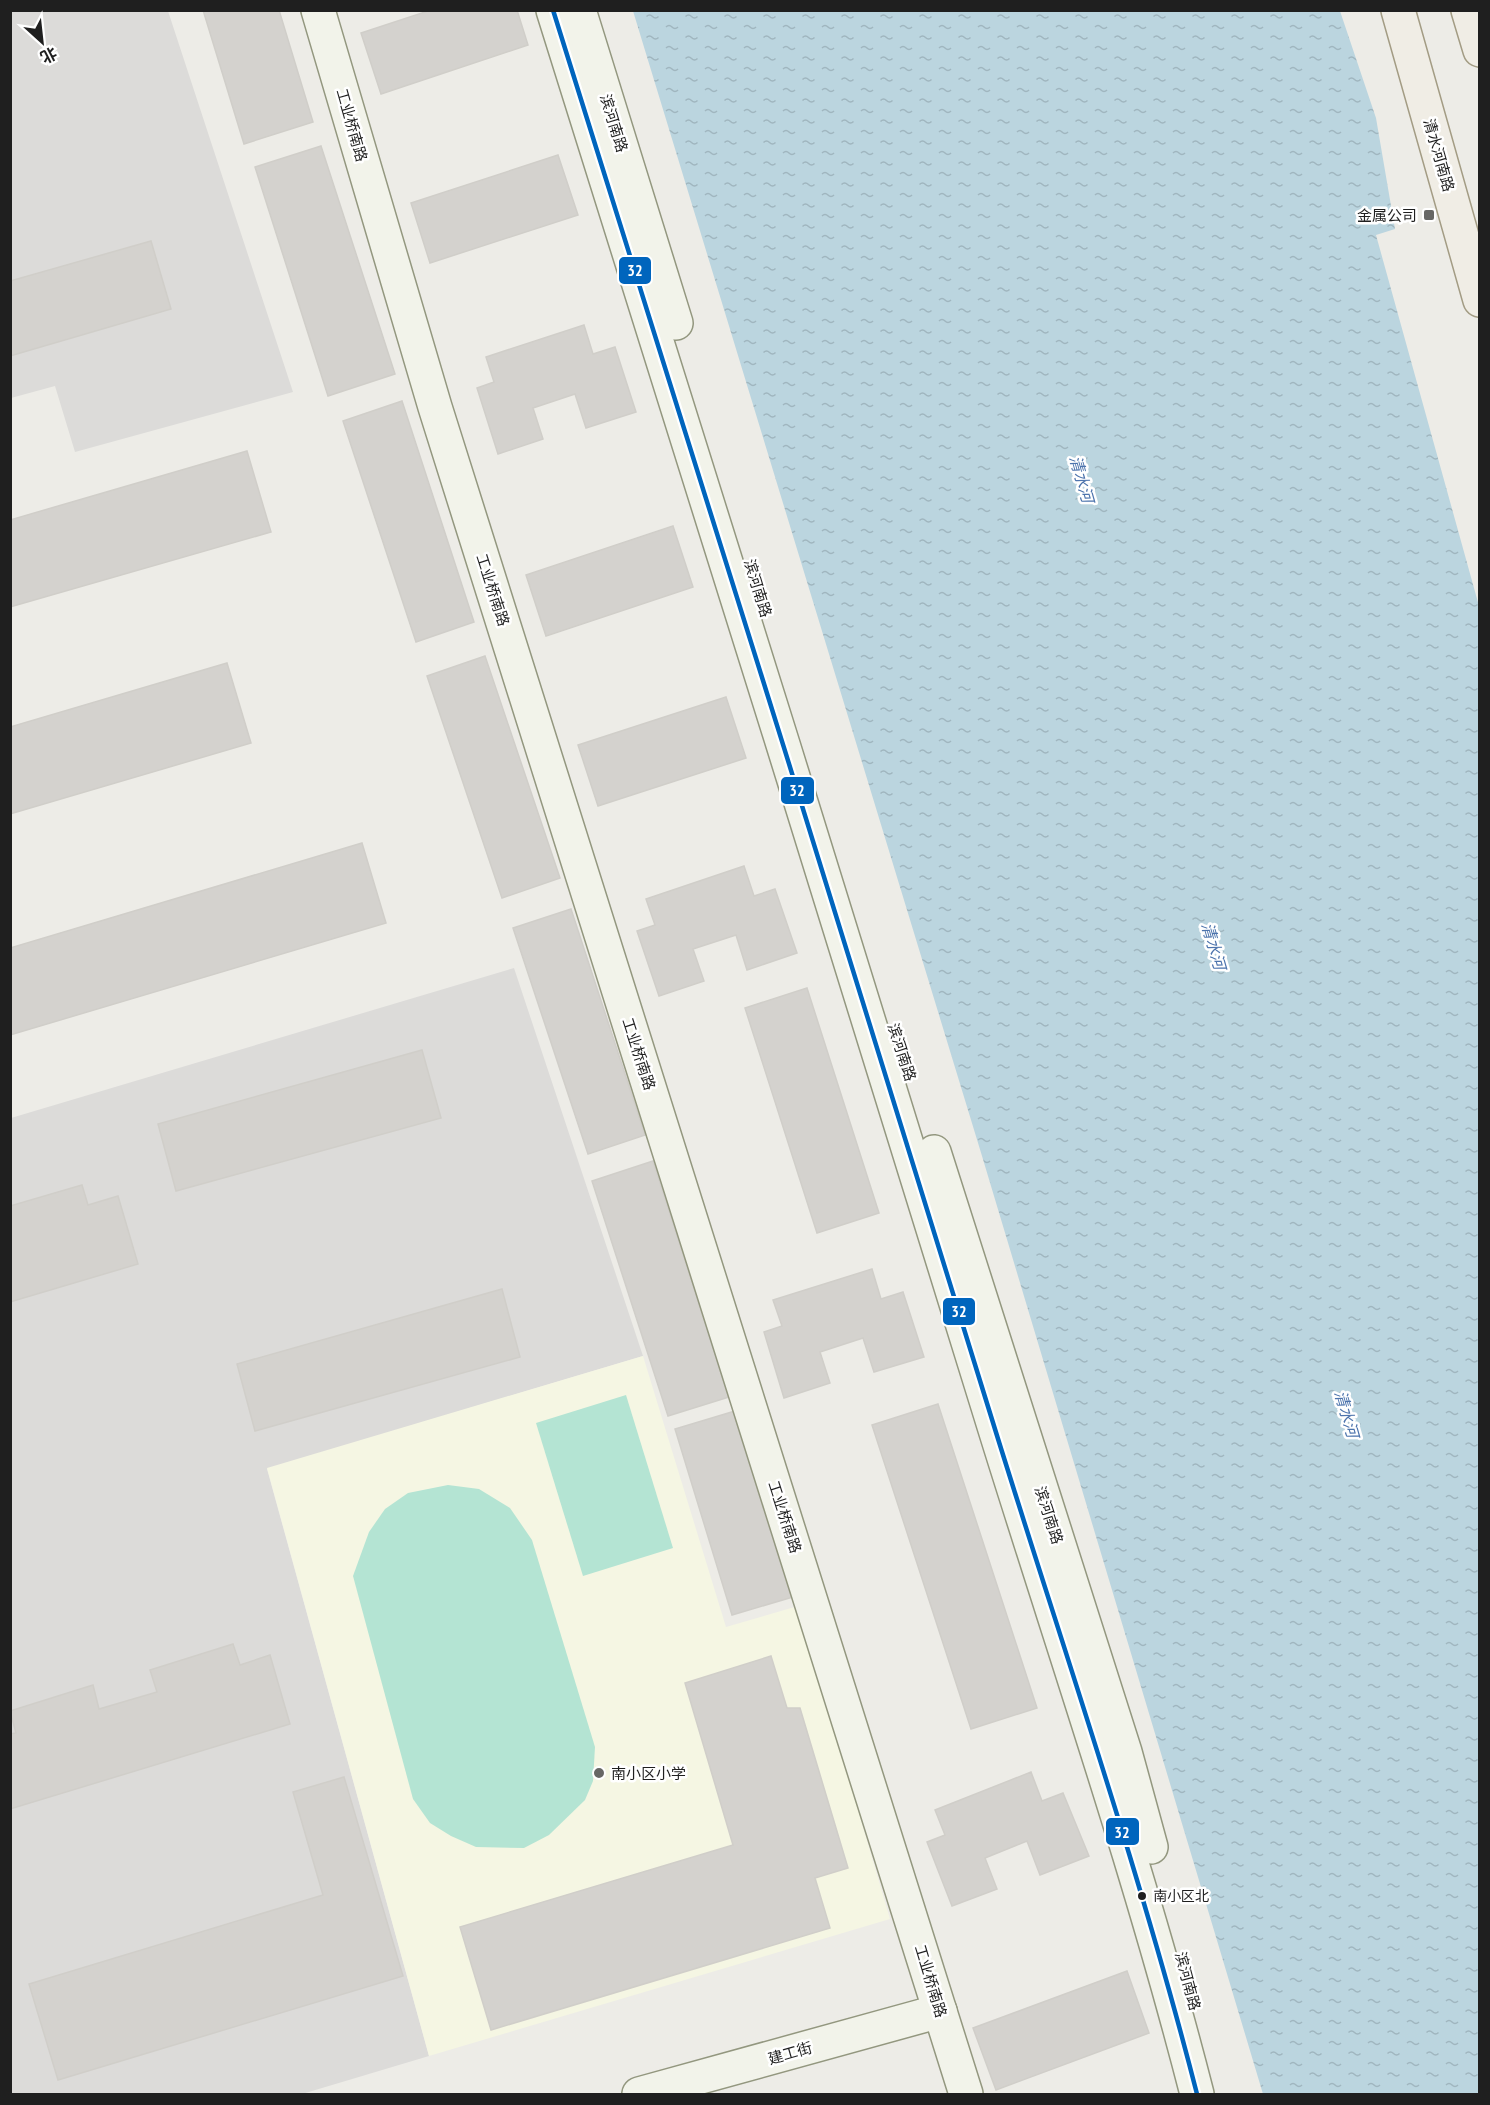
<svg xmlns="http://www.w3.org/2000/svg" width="1490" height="2105" font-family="'PT Sans Narrow','Noto Sans SC',sans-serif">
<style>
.residential{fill:#dcdbd9}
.education{fill:#f5f6e3}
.pitch{fill:#b4e4d3}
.water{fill:url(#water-ripples)}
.building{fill:#d4d2ce;stroke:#d0cec9;stroke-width:1.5}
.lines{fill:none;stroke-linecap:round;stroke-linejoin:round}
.secondary-casing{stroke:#93977f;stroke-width:36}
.primary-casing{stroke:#a39c84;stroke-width:36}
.secondary{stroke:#f2f3ea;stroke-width:33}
.primary{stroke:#f0ede5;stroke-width:33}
.bus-1-casing{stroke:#fff;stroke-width:9}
.bus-1{stroke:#0065bd;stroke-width:4.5}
.poi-dot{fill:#676765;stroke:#fff;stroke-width:2}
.bus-dot{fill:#1f1f1f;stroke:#fff;stroke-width:2}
.labels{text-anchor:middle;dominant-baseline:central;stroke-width:5;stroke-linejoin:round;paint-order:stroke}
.bus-label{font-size:14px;fill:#1f1f1f;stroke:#fff;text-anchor:start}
.street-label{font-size:15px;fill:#1f1f1f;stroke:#fff}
.poi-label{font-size:15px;fill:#1f1f1f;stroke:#fff;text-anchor:end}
.water-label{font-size:16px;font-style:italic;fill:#4d74ad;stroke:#fff}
.line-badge{stroke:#fff;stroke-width:2}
.badge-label{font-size:16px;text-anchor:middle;font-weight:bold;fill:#fff}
</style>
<defs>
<pattern id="water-ripples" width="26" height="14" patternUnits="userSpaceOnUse" patternTransform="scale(1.5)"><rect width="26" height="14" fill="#bbd5df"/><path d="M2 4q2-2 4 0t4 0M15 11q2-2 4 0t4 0" fill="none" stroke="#a0b6bf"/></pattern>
</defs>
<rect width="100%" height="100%" fill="#edece7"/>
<!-- residential -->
<g class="residential">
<path d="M 11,11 L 168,11 L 293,392 L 75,452 L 55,386 L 11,398 Z"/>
<path d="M 514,968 L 643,1356 L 267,1469 L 429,2056 L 302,2094 L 11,2094 L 11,1118 Z"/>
</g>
<!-- education -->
<path class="education" d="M 643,1356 L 726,1627 L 798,1606 L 890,1919 L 429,2056 L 267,1468 Z"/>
<!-- pitch -->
<g class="pitch">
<path d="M 626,1395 L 673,1548 L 583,1576 L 536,1423 Z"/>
<path d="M 448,1485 L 479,1489 L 510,1508 L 532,1540 L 595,1747 L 593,1781 L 585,1800 L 549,1835 L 524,1848 L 476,1847 L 451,1836 L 430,1823 L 413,1799 L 353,1576 L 369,1532 L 385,1509 L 408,1493 Z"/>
</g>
<!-- water -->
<path class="water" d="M 633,11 L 1340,11 L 1376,118 L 1395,229 L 1376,235 L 1479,606 L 1479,2094 L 1263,2094 L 982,1156 Z"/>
<!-- building -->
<g class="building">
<path d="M 203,10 L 279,10 L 313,122 L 244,144 Z"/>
<path d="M 431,10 L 517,10 L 528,45 L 381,94 L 361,33 Z"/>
<path d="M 321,146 L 395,374 L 328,396 L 255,167 Z"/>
<path d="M 558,155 L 578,215 L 430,263 L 411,203 Z"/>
<path d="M 151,241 L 171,309 L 10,356 L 10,281 Z"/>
<path d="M 584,325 L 593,354 L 615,347 L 636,412 L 586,428 L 575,394 L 533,408 L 543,439 L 498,454 L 477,388 L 494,382 L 486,357 Z"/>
<path d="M 402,401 L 474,622 L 416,642 L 343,421 Z"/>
<path d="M 247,451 L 271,532 L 10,607 L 10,520 Z"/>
<path d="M 673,526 L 693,587 L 546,636 L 526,575 Z"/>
<path d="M 485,656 L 560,878 L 502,898 L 427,676 Z"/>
<path d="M 227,663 L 251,743 L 10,814 L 10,727 Z"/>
<path d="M 726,697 L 746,758 L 598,806 L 578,745 Z"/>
<path d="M 362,843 L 386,923 L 10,1035 L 10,948 Z"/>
<path d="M 744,866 L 754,896 L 775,889 L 797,953 L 747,970 L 736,935 L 693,949 L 704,981 L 659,996 L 637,931 L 655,925 L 646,899 Z"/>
<path d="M 571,909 L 645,1135 L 588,1154 L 513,928 Z"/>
<path d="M 807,988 L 879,1213 L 817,1233 L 745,1008 Z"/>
<path d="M 422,1050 L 441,1118 L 176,1191 L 158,1124 Z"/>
<path d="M 653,1161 L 729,1397 L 668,1416 L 592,1181 Z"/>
<path d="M 82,1185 L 88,1205 L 118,1196 L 138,1264 L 10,1302 L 10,1206 Z"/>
<path d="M 872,1269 L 881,1299 L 903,1292 L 924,1357 L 874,1372 L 863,1338 L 820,1352 L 830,1383 L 784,1398 L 764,1332 L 782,1326 L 773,1300 Z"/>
<path d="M 502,1289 L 520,1357 L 255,1431 L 237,1364 Z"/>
<path d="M 938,1404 L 1037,1708 L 971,1729 L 872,1425 Z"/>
<path d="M 735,1411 L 793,1597 L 732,1615 L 675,1429 Z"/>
<path d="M 233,1644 L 240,1665 L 270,1655 L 290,1724 L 10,1809 L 10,1734 L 16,1733 L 10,1711 L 93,1685 L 99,1709 L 157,1692 L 150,1670 Z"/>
<path d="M 771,1656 L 787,1708 L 800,1708 L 848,1868 L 815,1878 L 830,1928 L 491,2030 L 460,1927 L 733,1845 L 685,1683 Z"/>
<path d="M 1031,1772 L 1042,1801 L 1063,1793 L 1089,1856 L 1040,1875 L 1027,1841 L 985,1858 L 997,1889 L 952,1906 L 927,1842 L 945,1835 L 935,1810 Z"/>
<path d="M 344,1777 L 403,1976 L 58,2080 L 29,1984 L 323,1895 L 293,1792 Z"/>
<path d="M 1127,1971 L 1149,2033 L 996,2090 L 973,2028 Z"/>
</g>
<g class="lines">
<!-- secondary casing -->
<g class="secondary-casing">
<g id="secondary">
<path d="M 318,10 L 435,407 L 966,2094"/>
<path d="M 553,10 C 700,477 846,945 990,1413 C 1060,1640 1138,1864 1197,2094"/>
<path d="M 579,10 L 676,323"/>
<path d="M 934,1152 L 1125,1752 L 1151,1847"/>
<path d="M 639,2094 L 940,2011"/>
</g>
</g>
<!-- primary casing -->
<g class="primary-casing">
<g id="primary">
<path d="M 1398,10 L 1480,300"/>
<path d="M 1468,10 L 1480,50"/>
</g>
</g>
<!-- secondary -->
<use href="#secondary" class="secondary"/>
<!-- primary -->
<use href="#primary" class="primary"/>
<!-- bus-1 casing -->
<g class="bus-1-casing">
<path id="bus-1" d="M 553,10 C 700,477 846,945 990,1413 C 1060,1640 1138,1864 1197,2094"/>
</g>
<!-- bus-1 -->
<use href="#bus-1" class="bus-1"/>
</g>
<!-- markers -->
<g class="poi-dot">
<rect x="1423" y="209" width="12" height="12" rx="3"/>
<circle cx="599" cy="1773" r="6"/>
</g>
<circle class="bus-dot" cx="1142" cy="1896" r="5"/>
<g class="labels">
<!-- bus labels -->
<g class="bus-label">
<text x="1153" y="1896">南小区北</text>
</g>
<!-- street labels -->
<g class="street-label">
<text transform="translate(614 123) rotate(73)">滨河南路</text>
<text transform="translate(352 125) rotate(74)">工业桥南路</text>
<text transform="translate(1439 155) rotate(74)">清水河南路</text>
<text transform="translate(758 588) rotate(73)">滨河南路</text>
<text transform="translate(493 590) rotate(72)">工业桥南路</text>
<text transform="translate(902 1052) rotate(72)">滨河南路</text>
<text transform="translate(639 1054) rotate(72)">工业桥南路</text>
<text transform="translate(1049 1515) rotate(72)">滨河南路</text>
<text transform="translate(785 1517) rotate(72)">工业桥南路</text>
<text transform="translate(931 1981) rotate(73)">工业桥南路</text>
<text transform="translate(1188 1981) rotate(75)">滨河南路</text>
<text transform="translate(790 2053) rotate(-16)">建工街</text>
</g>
<!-- poi labels -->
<g class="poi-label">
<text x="1417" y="215">金属公司</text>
<text x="611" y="1773" text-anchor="start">南小区小学</text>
</g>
<!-- water labels -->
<g class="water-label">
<text transform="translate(1082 479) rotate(74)">清水河</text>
<text transform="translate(1214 946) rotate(74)">清水河</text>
<text transform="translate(1347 1414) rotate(74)">清水河</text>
</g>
</g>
<g class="line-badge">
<rect x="618" y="256" width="34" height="29" rx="6" fill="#0065bd"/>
<rect x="780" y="776" width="35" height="29" rx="6" fill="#0065bd"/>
<rect x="942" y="1297" width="34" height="29" rx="6" fill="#0065bd"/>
<rect x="1105" y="1817" width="35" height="29" rx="6" fill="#0065bd"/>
</g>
<g class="badge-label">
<text x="635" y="276">32</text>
<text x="797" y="796">32</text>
<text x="959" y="1317">32</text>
<text x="1122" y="1838">32</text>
</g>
<!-- border -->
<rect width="1490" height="2105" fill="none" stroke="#1f1f1f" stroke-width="24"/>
<!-- north arrow -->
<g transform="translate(42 42) rotate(153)" stroke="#ffffff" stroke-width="4.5" paint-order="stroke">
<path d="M0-4.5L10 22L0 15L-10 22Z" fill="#1f1f1f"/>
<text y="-9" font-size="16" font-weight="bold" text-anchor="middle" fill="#1f1f1f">北</text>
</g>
</svg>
